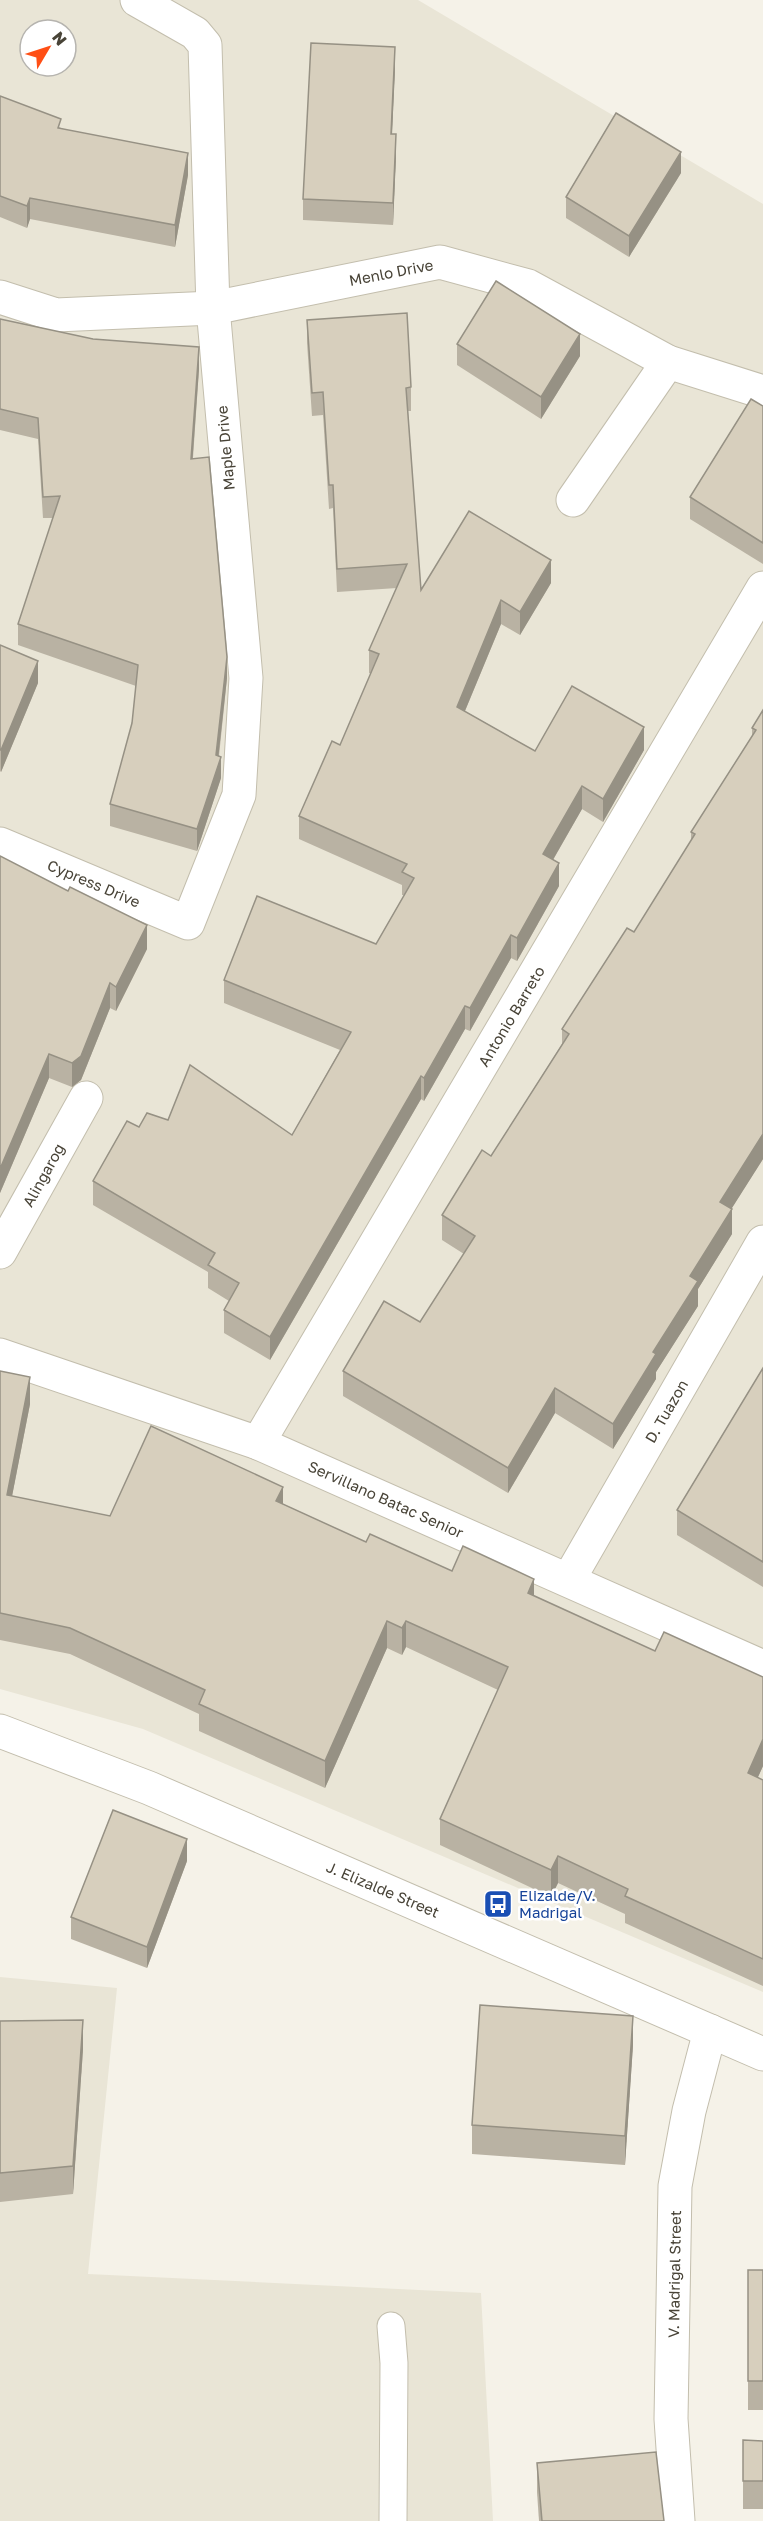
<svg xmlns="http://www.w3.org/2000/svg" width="763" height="2521" font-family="'Golos Text',sans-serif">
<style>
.residential{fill:#e9e5d6;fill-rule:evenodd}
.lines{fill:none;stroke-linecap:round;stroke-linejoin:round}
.service-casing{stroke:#c3bead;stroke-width:29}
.minor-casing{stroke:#c3bead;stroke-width:35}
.tertiary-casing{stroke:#c3bead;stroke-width:35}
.service{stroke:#fff;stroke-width:27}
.minor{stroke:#fff;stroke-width:33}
.tertiary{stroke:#fff;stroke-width:33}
.wall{fill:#b9b2a3}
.shaded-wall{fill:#969184}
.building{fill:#d7cfbd;stroke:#969184;stroke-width:1.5}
.labels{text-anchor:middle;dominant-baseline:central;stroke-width:5;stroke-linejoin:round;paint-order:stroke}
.street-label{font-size:15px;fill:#484337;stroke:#fff}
.transit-label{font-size:15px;fill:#164399;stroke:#fff;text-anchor:start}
</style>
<rect width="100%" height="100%" fill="#f5f2e8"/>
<!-- residential -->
<g class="residential">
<path d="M 0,0 L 418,0 L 763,204 L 763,1992 L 143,1729 L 0,1689 ZM 30,30 L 66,30 L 66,66 L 30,66 Z"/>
<path d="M 0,1977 L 117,1988 L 88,2274 L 481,2293 L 493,2521 L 0,2521 Z"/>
</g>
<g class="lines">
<!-- service casing -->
<g class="service-casing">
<path id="service" d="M 391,2326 L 394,2363 L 393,2521"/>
</g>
<!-- minor casing -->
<g class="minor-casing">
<g id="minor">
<path d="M 0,297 L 56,315 L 213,308 L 440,262 L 528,286 L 668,362 L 760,391"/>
<path d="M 573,500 L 668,362"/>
<path d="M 0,844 L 188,923 L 239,795 L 246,678 L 213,308 L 205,45 L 195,33 L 137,0"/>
<path d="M 0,1252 L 86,1098"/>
<path d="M 0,1355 L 258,1443 L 763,1667"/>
<path d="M 258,1443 L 763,588"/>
<path d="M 569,1579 L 763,1242"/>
<path d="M 678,2521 L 671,2419 L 675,2186 L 689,2111 L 710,2031"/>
</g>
</g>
<!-- tertiary casing -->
<g class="tertiary-casing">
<path id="tertiary" d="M 0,1731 L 149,1788 L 763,2054"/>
</g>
<!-- service -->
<use href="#service" class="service"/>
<!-- minor -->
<use href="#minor" class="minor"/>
<!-- tertiary -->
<use href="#tertiary" class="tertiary"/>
</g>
<!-- wall -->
<g class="wall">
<path d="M 395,69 L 392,134 L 396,156 L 393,225 L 303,220 L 303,199 Z"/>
<path d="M 0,96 L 61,128 L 188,175 L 175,247 L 30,219 L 27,228 L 0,217 Z"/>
<path d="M 681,173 L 629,257 L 566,218 L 566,197 Z"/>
<path d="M 0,319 L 199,369 L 193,458 L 227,678 L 219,756 L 221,778 L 197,851 L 110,826 L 110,804 L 132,723 L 136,686 L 18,645 L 18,624 L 53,518 L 43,518 L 38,439 L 0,430 Z"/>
<path d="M 307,320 L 411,387 L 411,411 L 408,411 L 421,590 L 551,583 L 520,635 L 501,624 L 465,711 L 535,751 L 644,750 L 603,822 L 582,809 L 553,860 L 559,886 L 517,961 L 511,958 L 470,1031 L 465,1029 L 424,1101 L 421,1099 L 270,1360 L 224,1333 L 224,1310 L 229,1301 L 208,1288 L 208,1272 L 93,1205 L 93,1181 L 139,1127 L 168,1120 L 292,1135 L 340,1050 L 224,1003 L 224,980 L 376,944 L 404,895 L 402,895 L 402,885 L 299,839 L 299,816 L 340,745 L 371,674 L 369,673 L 369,650 L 397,588 L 337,592 L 333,508 L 329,509 L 323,415 L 312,416 L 307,343 Z"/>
<path d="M 457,344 L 580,356 L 541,419 L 457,365 Z"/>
<path d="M 763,406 L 763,564 L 690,519 L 690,497 Z"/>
<path d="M 0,645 L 38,683 L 1,772 L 0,771 Z"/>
<path d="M 763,710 L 763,1159 L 731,1209 L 732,1234 L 698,1289 L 698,1306 L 656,1372 L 656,1379 L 613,1449 L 555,1413 L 508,1493 L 343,1396 L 343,1371 L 420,1322 L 464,1254 L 442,1240 L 442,1215 L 491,1156 L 562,1044 L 562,1029 L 634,932 L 691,841 L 691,832 L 752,736 L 752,728 Z"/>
<path d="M 0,856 L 147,949 L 116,1011 L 110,1008 L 81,1080 L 72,1087 L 49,1078 L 0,1193 Z"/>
<path d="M 763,1368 L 763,1587 L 677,1535 L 677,1510 Z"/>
<path d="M 0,1371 L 30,1404 L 12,1496 L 110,1516 L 283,1504 L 366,1542 L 452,1571 L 534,1596 L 655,1651 L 763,1677 L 763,1766 L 758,1777 L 763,1780 L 763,1986 L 625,1923 L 625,1914 L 558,1883 L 551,1897 L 440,1845 L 440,1819 L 498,1690 L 406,1647 L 402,1655 L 387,1648 L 325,1788 L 199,1731 L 199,1714 L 70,1654 L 0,1640 Z"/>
<path d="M 187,1861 L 147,1968 L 71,1939 L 71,1917 Z"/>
<path d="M 0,2021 L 83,2049 L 73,2194 L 0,2202 Z"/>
<path d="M 633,2045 L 625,2165 L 472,2154 L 472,2125 Z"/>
<rect x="748" y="2270" width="15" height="140"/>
<path d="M 743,2440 L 763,2441 L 763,2509 L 743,2509 Z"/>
<path d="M 537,2463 L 664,2521 L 539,2521 L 537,2492 Z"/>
</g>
<!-- shaded-wall -->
<g class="shaded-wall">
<path d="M 395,47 L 395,69 L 391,156 L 391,134 Z"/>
<path d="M 396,134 L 396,156 L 393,225 L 393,203 Z"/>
<path d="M 681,152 L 681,173 L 629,257 L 629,236 Z"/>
<path d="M 188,153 L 188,175 L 175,247 L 175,225 Z"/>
<path d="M 30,198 L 30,219 L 27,228 L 27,206 Z"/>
<path d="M 580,334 L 580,356 L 541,419 L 541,397 Z"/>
<path d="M 199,347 L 199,369 L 191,480 L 191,459 Z"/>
<path d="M 551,560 L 551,583 L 520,635 L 520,612 Z"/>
<path d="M 501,600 L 501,624 L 457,730 L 457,707 Z"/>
<path d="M 227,657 L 227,678 L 217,769 L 221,757 L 221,778 L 197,851 L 197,829 L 216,755 Z"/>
<path d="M 38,661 L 38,683 L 1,772 L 1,750 Z"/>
<path d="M 644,727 L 644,750 L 603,822 L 603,799 Z"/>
<path d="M 582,786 L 582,809 L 543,877 L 543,854 Z"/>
<path d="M 559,863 L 559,886 L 517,961 L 517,938 Z"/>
<path d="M 147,925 L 147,949 L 116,1011 L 116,987 Z"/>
<path d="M 511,935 L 511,958 L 470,1031 L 470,1008 Z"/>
<path d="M 110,983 L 110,1008 L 81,1080 L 72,1087 L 72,1063 Z"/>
<path d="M 465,1006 L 465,1029 L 424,1101 L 424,1078 Z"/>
<path d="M 49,1054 L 49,1078 L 0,1193 L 0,1169 Z"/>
<path d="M 421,1076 L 421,1099 L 270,1360 L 270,1337 Z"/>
<path d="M 763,1134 L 763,1159 L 720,1227 L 720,1202 Z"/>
<path d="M 732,1209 L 732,1234 L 698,1289 L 698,1306 L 656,1372 L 656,1379 L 613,1449 L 613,1424 L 653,1352 L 690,1276 Z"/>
<path d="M 30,1377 L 30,1404 L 7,1522 L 7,1495 Z"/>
<path d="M 555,1388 L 555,1413 L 508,1493 L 508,1468 Z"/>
<path d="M 283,1487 L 283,1514 L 276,1501 Z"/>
<path d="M 534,1579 L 534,1606 L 528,1593 Z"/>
<path d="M 387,1621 L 387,1648 L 325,1788 L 325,1761 Z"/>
<path d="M 406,1621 L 406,1647 L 402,1655 L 402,1628 Z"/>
<path d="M 763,1739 L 763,1766 L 748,1799 L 748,1773 Z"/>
<path d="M 187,1839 L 187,1861 L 147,1968 L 147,1947 Z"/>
<path d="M 558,1856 L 558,1883 L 551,1897 L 551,1870 Z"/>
<path d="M 633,2016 L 633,2045 L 625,2165 L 625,2136 Z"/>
<path d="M 83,2020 L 83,2049 L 73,2194 L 73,2166 Z"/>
</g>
<!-- building -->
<g class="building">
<path d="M 311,43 L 395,47 L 391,134 L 396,134 L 393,203 L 303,199 Z"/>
<path d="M 0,96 L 61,119 L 58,128 L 188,153 L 175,225 L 30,198 L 27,206 L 0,196 Z"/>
<path d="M 616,113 L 681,152 L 629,236 L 566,197 Z"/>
<path d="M 496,281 L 580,334 L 541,397 L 457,344 Z"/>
<path d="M 407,313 L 411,387 L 406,388 L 421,590 L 469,511 L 551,560 L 520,612 L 501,600 L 457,707 L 535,751 L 572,686 L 644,727 L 603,799 L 582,786 L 543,854 L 559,863 L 517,938 L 511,935 L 470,1008 L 465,1006 L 424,1078 L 421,1076 L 270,1337 L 224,1310 L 239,1283 L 208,1265 L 215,1253 L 93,1181 L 127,1121 L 139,1127 L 147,1113 L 168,1120 L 190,1065 L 292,1135 L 351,1032 L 224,980 L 257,896 L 376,944 L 414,878 L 402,872 L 407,864 L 299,816 L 332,741 L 340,745 L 379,654 L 369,650 L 407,564 L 337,569 L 333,485 L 329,485 L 323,392 L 312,393 L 307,320 Z"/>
<path d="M 0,319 L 93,339 L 199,347 L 191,459 L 209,457 L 227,657 L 216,755 L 221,757 L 197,829 L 110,804 L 132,723 L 138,665 L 18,624 L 60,496 L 43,497 L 38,418 L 0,409 Z"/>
<path d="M 751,399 L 763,406 L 763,543 L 690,497 Z"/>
<path d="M 0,645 L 38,661 L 1,750 L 0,750 Z"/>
<path d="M 763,710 L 763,1134 L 720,1202 L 732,1209 L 690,1276 L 698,1281 L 653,1352 L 656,1354 L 613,1424 L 555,1388 L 508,1468 L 343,1371 L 384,1301 L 420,1322 L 475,1236 L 442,1215 L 482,1150 L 491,1156 L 569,1034 L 562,1029 L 627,928 L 634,932 L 695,834 L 691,832 L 756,730 L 752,728 Z"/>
<path d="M 0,856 L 68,891 L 70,887 L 147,925 L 116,987 L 110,983 L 81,1056 L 72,1063 L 49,1054 L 0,1169 Z"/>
<path d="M 763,1368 L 763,1562 L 677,1510 Z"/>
<path d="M 0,1371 L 30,1377 L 7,1495 L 110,1516 L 151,1426 L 283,1487 L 276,1501 L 366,1542 L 370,1534 L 452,1571 L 463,1546 L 534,1579 L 528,1593 L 655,1651 L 664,1632 L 763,1677 L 763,1739 L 748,1773 L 763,1780 L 763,1959 L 625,1896 L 628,1889 L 558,1856 L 551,1870 L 440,1819 L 508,1667 L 406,1621 L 402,1628 L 387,1621 L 325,1761 L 199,1704 L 205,1690 L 70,1628 L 0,1613 Z"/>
<path d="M 113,1810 L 187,1839 L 147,1947 L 71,1917 Z"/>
<path d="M 480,2005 L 633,2016 L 625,2136 L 472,2125 Z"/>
<path d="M 83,2020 L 73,2166 L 0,2173 L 0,2021 Z"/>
<rect x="748" y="2270" width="15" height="111"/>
<path d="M 743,2440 L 763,2441 L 763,2481 L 743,2481 Z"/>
<path d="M 656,2452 L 664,2521 L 542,2521 L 537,2463 Z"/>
</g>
<!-- icons -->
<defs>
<g id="bus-square" transform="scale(1.5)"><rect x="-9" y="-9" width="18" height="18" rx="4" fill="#1a4fb4" stroke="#fff"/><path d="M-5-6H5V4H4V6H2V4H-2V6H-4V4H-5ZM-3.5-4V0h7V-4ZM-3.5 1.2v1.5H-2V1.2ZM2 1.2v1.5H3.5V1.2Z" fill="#fff"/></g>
</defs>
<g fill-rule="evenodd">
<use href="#bus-square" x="498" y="1904"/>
</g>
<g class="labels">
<!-- street labels -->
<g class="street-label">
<text transform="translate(391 272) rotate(-11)">Menlo Drive</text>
<text transform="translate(225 448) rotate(-95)">Maple Drive</text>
<text transform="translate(94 883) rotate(23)">Cypress Drive</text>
<text transform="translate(511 1016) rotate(-59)">Antonio Barreto</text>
<text transform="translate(43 1175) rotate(-61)">Alingarog</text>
<text transform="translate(666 1411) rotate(-60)">D. Tuazon</text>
<text transform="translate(386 1499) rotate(24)">Servillano Batac Senior</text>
<text transform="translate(383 1889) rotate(23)">J. Elizalde Street</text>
<text transform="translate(674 2274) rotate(-89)">V. Madrigal Street</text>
</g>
<!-- transit labels -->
<g class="transit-label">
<text x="519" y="1895">Elizalde/V.<tspan x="519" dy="17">Madrigal</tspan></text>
</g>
</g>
<!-- north arrow -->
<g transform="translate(48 48) rotate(51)"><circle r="28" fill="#ffffff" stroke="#b6b4af" stroke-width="1.5"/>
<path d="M0-4.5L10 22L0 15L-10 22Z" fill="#ff4f15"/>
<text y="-9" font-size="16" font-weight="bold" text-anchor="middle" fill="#484337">N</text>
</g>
</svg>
